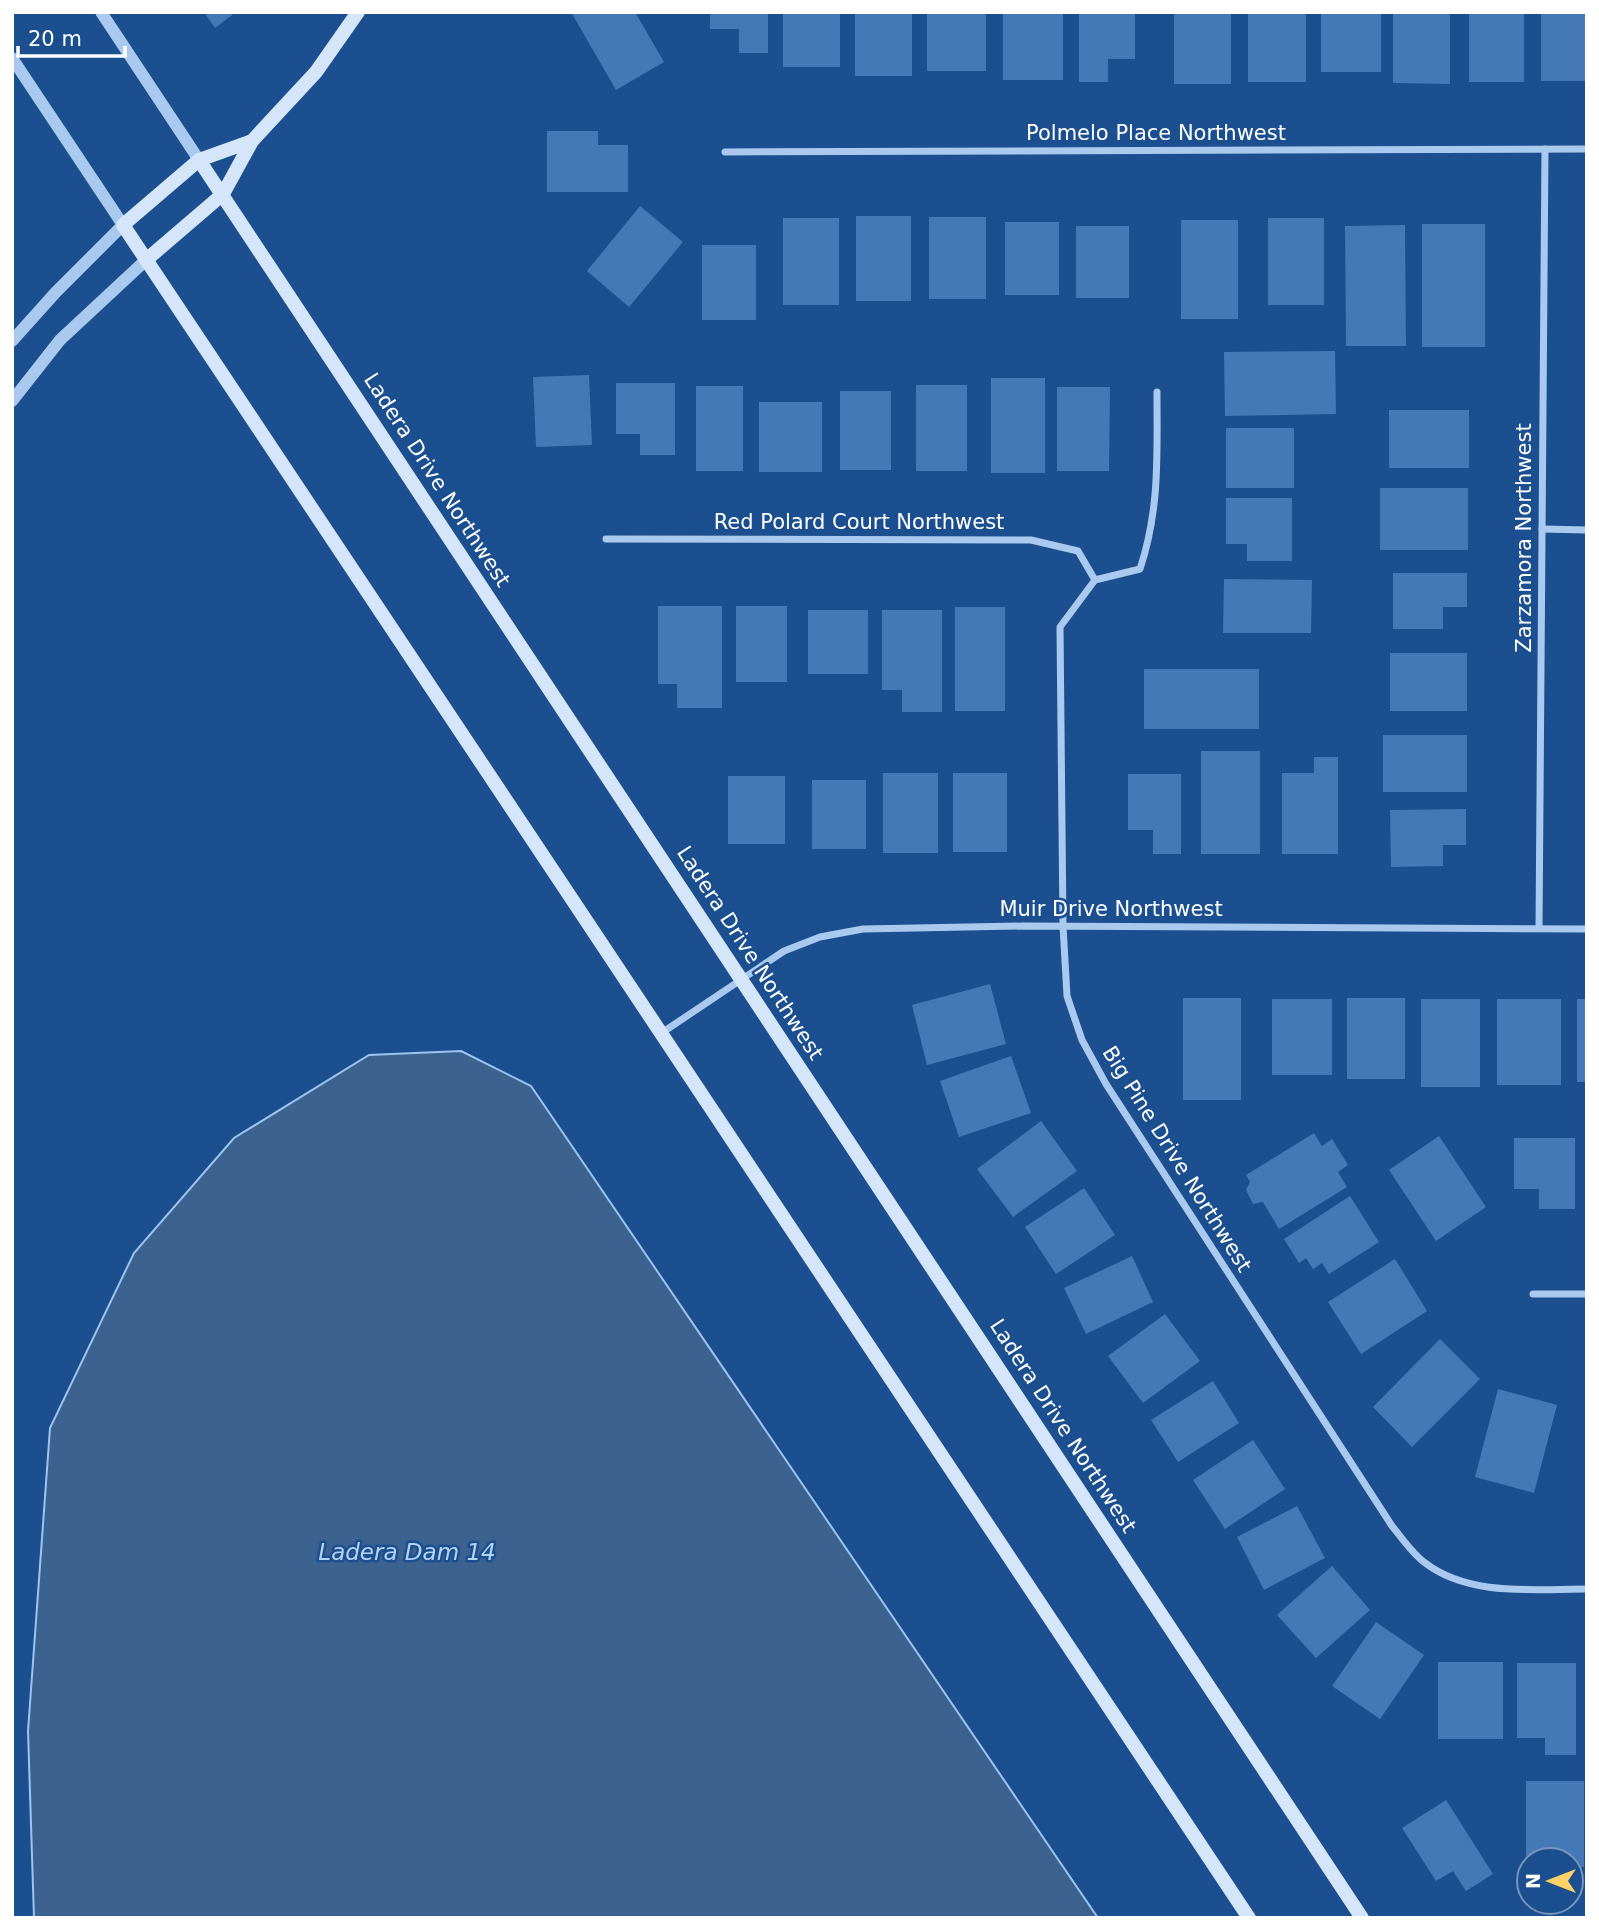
<svg xmlns="http://www.w3.org/2000/svg" width="1599" height="1930" font-family="'DejaVu Sans',sans-serif">
<style>
.water{fill:#3c6290;stroke:#9cc4f0;stroke-width:2}
.building{fill:#4478b7}
.lines{fill:none;stroke-linecap:round;stroke-linejoin:round}
.minor{stroke:#a9c9ee;stroke-width:7}
.tertiary{stroke:#a9c9ee;stroke-width:12}
.secondary{stroke:#d6e6fa;stroke-width:14}
.labels{text-anchor:middle;dominant-baseline:central;stroke-width:5;stroke-linejoin:round;paint-order:stroke}
.street-label{font-size:21px;fill:#fff;stroke:#1b4f8f}
.water-label{font-size:23px;font-style:italic;fill:#b5d3f5;stroke:#1b4f8f}
</style>
<rect width="100%" height="100%" fill="#1b4f8f"/>
<!-- water -->
<path class="water" d="M 461,1051 L 531,1086 L 1098,1918 L 34,1918 L 28,1731 L 50,1428 L 134,1253 L 234,1138 L 369,1055 Z"/>
<!-- building -->
<g class="building">
<path d="M 204,12 L 236,12 L 215,28 Z"/>
<path d="M 571,12 L 635,12 L 664,62 L 616,90 Z"/>
<path d="M 710,12 L 768,12 L 768,53 L 739,53 L 739,29 L 710,29 Z"/>
<rect x="783" y="12" width="57" height="55"/>
<rect x="855" y="12" width="57" height="64"/>
<rect x="927" y="12" width="59" height="59"/>
<rect x="1003" y="12" width="60" height="68"/>
<path d="M 1079,12 L 1135,12 L 1135,59 L 1108,59 L 1108,82 L 1079,82 Z"/>
<rect x="1174" y="12" width="57" height="72"/>
<rect x="1248" y="12" width="58" height="70"/>
<rect x="1321" y="12" width="60" height="60"/>
<path d="M 1393,12 L 1450,12 L 1450,84 L 1393,83 Z"/>
<rect x="1469" y="12" width="55" height="70"/>
<rect x="1541" y="12" width="46" height="69"/>
<path d="M 547,131 L 598,131 L 598,145 L 628,145 L 628,192 L 547,192 Z"/>
<path d="M 640,206 L 683,242 L 629,307 L 587,271 Z"/>
<rect x="856" y="216" width="55" height="85"/>
<rect x="929" y="217" width="57" height="82"/>
<rect x="783" y="218" width="56" height="87"/>
<rect x="1268" y="218" width="56" height="87"/>
<rect x="1181" y="220" width="57" height="99"/>
<rect x="1005" y="222" width="54" height="73"/>
<rect x="1422" y="224" width="63" height="123"/>
<path d="M 1405,225 L 1406,346 L 1346,346 L 1345,226 Z"/>
<rect x="1076" y="226" width="53" height="72"/>
<rect x="702" y="245" width="54" height="75"/>
<path d="M 1335,351 L 1336,414 L 1225,416 L 1224,352 Z"/>
<path d="M 589,375 L 592,445 L 536,447 L 533,377 Z"/>
<rect x="991" y="378" width="54" height="95"/>
<path d="M 616,383 L 675,383 L 675,455 L 640,455 L 640,434 L 616,434 Z"/>
<rect x="916" y="385" width="51" height="86"/>
<rect x="696" y="386" width="47" height="85"/>
<path d="M 1057,387 L 1110,387 L 1109,471 L 1057,471 Z"/>
<rect x="840" y="391" width="51" height="79"/>
<rect x="759" y="402" width="63" height="70"/>
<rect x="1389" y="410" width="80" height="58"/>
<rect x="1226" y="428" width="68" height="60"/>
<rect x="1380" y="488" width="88" height="62"/>
<path d="M 1226,498 L 1292,498 L 1292,561 L 1247,561 L 1247,544 L 1226,544 Z"/>
<path d="M 1393,573 L 1467,573 L 1467,607 L 1443,607 L 1443,629 L 1393,629 Z"/>
<path d="M 1224,579 L 1312,580 L 1311,633 L 1223,633 Z"/>
<path d="M 658,606 L 722,606 L 722,708 L 677,708 L 677,684 L 658,684 Z"/>
<rect x="736" y="606" width="51" height="76"/>
<rect x="955" y="607" width="50" height="104"/>
<rect x="808" y="610" width="60" height="64"/>
<path d="M 882,610 L 942,610 L 942,712 L 902,712 L 902,690 L 882,690 Z"/>
<rect x="1390" y="653" width="77" height="58"/>
<rect x="1144" y="669" width="115" height="60"/>
<rect x="1383" y="735" width="84" height="57"/>
<rect x="1201" y="751" width="59" height="103"/>
<path d="M 1314,757 L 1338,757 L 1338,854 L 1282,854 L 1282,773 L 1314,773 Z"/>
<rect x="883" y="773" width="55" height="80"/>
<rect x="953" y="773" width="54" height="79"/>
<path d="M 1128,774 L 1181,774 L 1181,854 L 1153,854 L 1153,830 L 1128,830 Z"/>
<rect x="728" y="776" width="57" height="68"/>
<rect x="812" y="780" width="54" height="69"/>
<path d="M 1466,809 L 1466,845 L 1443,845 L 1443,866 L 1391,867 L 1390,810 Z"/>
<path d="M 990,984 L 1006,1044 L 927,1065 L 912,1005 Z"/>
<rect x="1183" y="998" width="58" height="102"/>
<rect x="1347" y="998" width="58" height="81"/>
<rect x="1272" y="999" width="60" height="76"/>
<rect x="1421" y="999" width="59" height="88"/>
<rect x="1497" y="999" width="64" height="86"/>
<rect x="1577" y="999" width="10" height="83"/>
<path d="M 1011,1056 L 1031,1113 L 959,1137 L 940,1081 Z"/>
<path d="M 1041,1121 L 1077,1171 L 1013,1217 L 977,1169 Z"/>
<path d="M 1314,1133 L 1322,1146 L 1332,1139 L 1348,1165 L 1338,1172 L 1347,1187 L 1279,1229 L 1263,1202 L 1253,1204 L 1246,1190 L 1250,1182 L 1246,1175 Z"/>
<path d="M 1439,1136 L 1486,1207 L 1436,1241 L 1389,1170 Z"/>
<path d="M 1514,1138 L 1575,1138 L 1575,1209 L 1539,1209 L 1539,1189 L 1514,1189 Z"/>
<path d="M 1084,1188 L 1115,1235 L 1056,1274 L 1025,1227 Z"/>
<path d="M 1350,1196 L 1379,1242 L 1329,1274 L 1322,1263 L 1313,1269 L 1306,1258 L 1299,1263 L 1284,1239 Z"/>
<path d="M 1132,1256 L 1153,1302 L 1086,1334 L 1064,1288 Z"/>
<path d="M 1395,1259 L 1427,1311 L 1361,1354 L 1328,1302 Z"/>
<path d="M 1165,1314 L 1200,1361 L 1143,1403 L 1108,1356 Z"/>
<path d="M 1440,1339 L 1480,1379 L 1412,1447 L 1373,1407 Z"/>
<path d="M 1213,1381 L 1239,1423 L 1178,1462 L 1151,1420 Z"/>
<path d="M 1498,1389 L 1557,1405 L 1534,1493 L 1475,1477 Z"/>
<path d="M 1253,1440 L 1285,1489 L 1225,1529 L 1193,1480 Z"/>
<path d="M 1297,1506 L 1325,1558 L 1264,1590 L 1237,1537 Z"/>
<path d="M 1332,1566 L 1370,1610 L 1316,1658 L 1277,1615 Z"/>
<path d="M 1376,1622 L 1424,1655 L 1380,1719 L 1332,1686 Z"/>
<rect x="1438" y="1662" width="65" height="77"/>
<path d="M 1517,1663 L 1576,1663 L 1576,1755 L 1545,1755 L 1545,1738 L 1517,1738 Z"/>
<path d="M 1526,1781 L 1584,1781 L 1584,1867 L 1571,1867 L 1571,1860 L 1529,1860 L 1529,1867 L 1526,1867 Z"/>
<path d="M 1446,1800 L 1493,1874 L 1466,1891 L 1453,1871 L 1436,1881 L 1402,1828 Z"/>
</g>
<g class="lines">
<!-- minor -->
<g class="minor">
<path d="M 725,152 L 1587,149"/>
<path d="M 1157,392 C 1157,454 1160,509 1140,569 L 1095,580 L 1060,627 L 1063,926 L 1067,996 L 1082,1040 L 1106,1084 L 1392,1526 C 1402,1538 1412,1553 1424,1562 C 1468,1597 1535,1589 1587,1589"/>
<path d="M 1542,529 L 1587,530"/>
<path d="M 606,539 L 1031,540 L 1078,551 L 1095,580"/>
<path d="M 1539,928 L 1545,149"/>
<path d="M 663,1032 L 784,951 L 820,937 L 863,929 L 1024,926 L 1587,929"/>
<path d="M 1533,1294 L 1587,1294"/>
</g>
<!-- tertiary -->
<g class="tertiary">
<path d="M 101,12 L 199,160"/>
<path d="M 12,58 L 123,225 L 56,292 L 12,341"/>
<path d="M 12,401 L 60,340 L 146,260"/>
</g>
<!-- secondary -->
<g class="secondary">
<path d="M 252,141 L 199,160 L 123,225 C 499,789 874,1353 1249,1918"/>
<path d="M 199,160 L 1362,1918"/>
<path d="M 146,260 L 223,194 L 252,141 L 316,72 L 358,12"/>
</g>
</g>
<g class="labels">
<!-- street labels -->
<g class="street-label">
<text x="1156" y="133">Polmelo Place Northwest</text>
<text transform="translate(437 480) rotate(57)">Ladera Drive Northwest</text>
<text x="859" y="522">Red Polard Court Northwest</text>
<text transform="translate(1524 538) rotate(-90)">Zarzamora Northwest</text>
<text x="1111" y="909">Muir Drive Northwest</text>
<text transform="translate(750 953) rotate(57)">Ladera Drive Northwest</text>
<text transform="translate(1177 1159) rotate(58)">Big Pine Drive Northwest</text>
<text transform="translate(1063 1426) rotate(57)">Ladera Drive Northwest</text>
</g>
<!-- water labels -->
<g class="water-label">
<text x="407" y="1552">Ladera Dam 14</text>
</g>
</g>
<!-- border -->
<rect width="1599" height="1930" fill="none" stroke="#ffffff" stroke-width="28"/>
<!-- north arrow -->
<g transform="translate(1550 1881) rotate(270)"><circle r="33" fill="#1b4f8f" stroke="#7695bc" stroke-width="2"/>
<path d="M0-5L12 26L0 18L-12 26Z" fill="#ffd166"/>
<text y="-10" font-size="19" font-weight="bold" text-anchor="middle" fill="#ffffff">N</text>
</g>
<!-- scale -->
<path d="M18 46v10h107v-10" fill="none" stroke="#ffffff" stroke-width="3.5"/>
<text x="28" y="46" font-size="21" fill="#ffffff" stroke="#1b4f8f" stroke-width="5" paint-order="stroke">20 m</text>
</svg>
